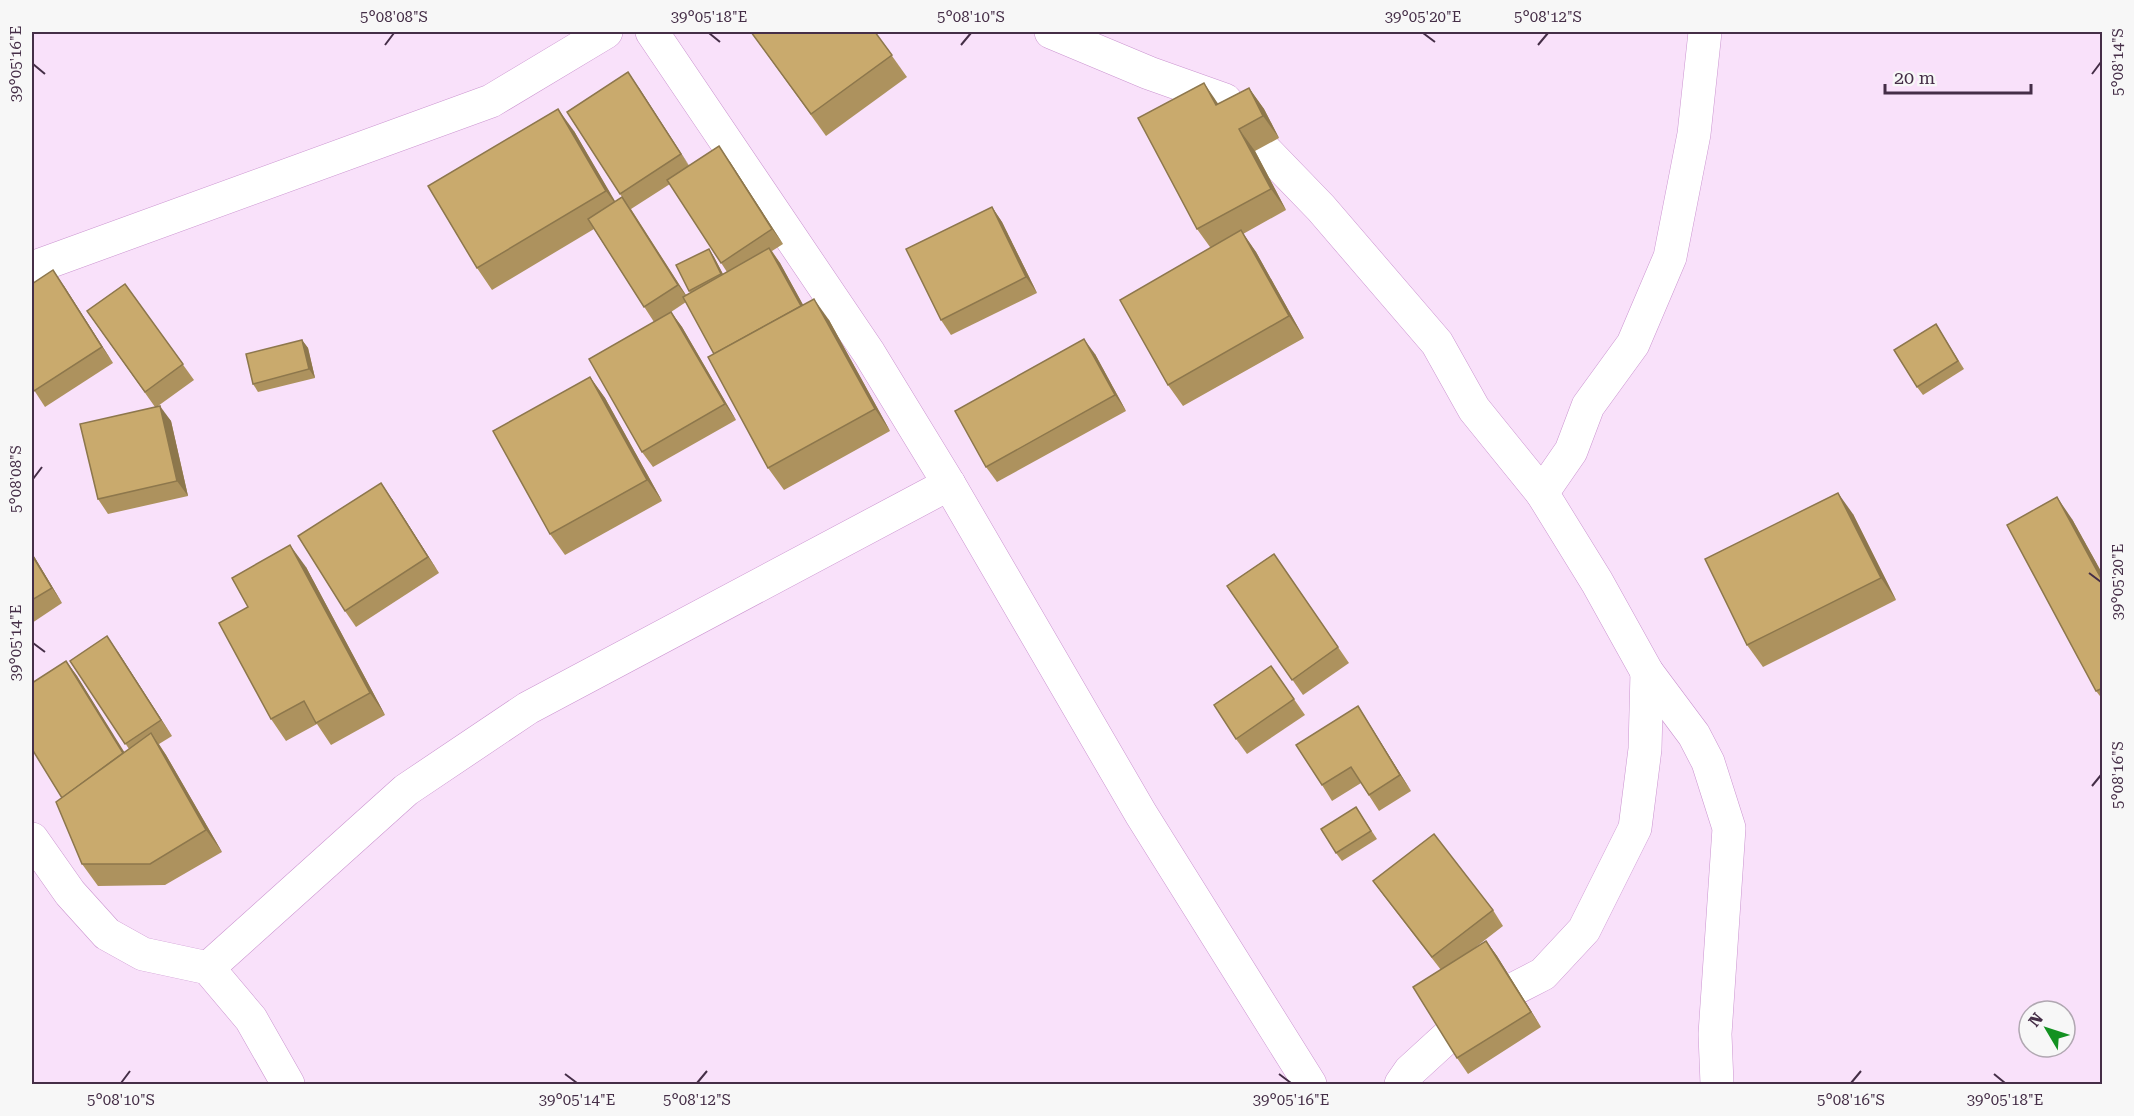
<svg xmlns="http://www.w3.org/2000/svg" width="2134" height="1116" font-family="'Roboto Serif',serif">
<style>
.lines{fill:none;stroke-linecap:round;stroke-linejoin:round}
.street-casing{stroke:#cb94d0;stroke-width:34}
.street{stroke:#fff;stroke-width:33}
.wall{fill:#ad925e;fill-rule:evenodd}
.shaded-wall{fill:#8d774c}
.building{fill:#c9aa6d;stroke:#8d774c;stroke-width:1.5}
.ticks{fill:none;stroke:#452e47;stroke-width:2}
.neatline{fill:none;stroke:#452e47;stroke-width:2}
.ticks-label{font-size:15px;text-anchor:middle;fill:#452e47}
</style>
<rect width="100%" height="100%" fill="#f9e1fa"/>
<g class="lines">
<!-- street casing -->
<g class="street-casing">
<g id="street">
<path d="M 652,32 L 869,353 L 949,484 L 1141,814 L 1310,1084"/>
<path d="M 1051,32 L 1149,73 L 1225,100 L 1262,147 L 1321,208 L 1437,343 L 1474,409 L 1542,493 L 1597,582 L 1647,672 L 1694,735 L 1708,762 L 1729,828 L 1715,1034 L 1717,1084"/>
<path d="M 32,268 L 491,101 L 606,32"/>
<path d="M 1542,493 L 1571,451 L 1588,406 L 1633,344 L 1670,257 L 1694,134 L 1705,32"/>
<path d="M 32,839 L 70,893 L 107,934 L 143,954 L 208,968 L 251,1019 L 288,1084"/>
<path d="M 208,968 L 406,790 L 528,708 L 949,484"/>
<path d="M 1401,1084 L 1410,1071 L 1481,1006 L 1543,974 L 1584,930 L 1635,828 L 1645,749 L 1647,672"/>
</g>
</g>
<!-- street -->
<use href="#street" class="street"/>
</g>
<!-- wall -->
<g class="wall">
<path d="M 751,32 L 875,32 L 907,77 L 826,136 Z"/>
<path d="M 639,88 L 689,166 L 730,162 L 783,244 L 772,251 L 780,263 L 803,305 L 829,320 L 890,431 L 784,490 L 768,468 L 714,354 L 686,302 L 671,312 L 682,327 L 736,420 L 653,467 L 642,452 L 654,322 L 594,229 L 492,290 L 477,268 L 574,131 L 615,202 L 622,197 L 567,112 ZM 670,184 L 727,272 L 723,274 L 714,257 L 709,249 L 689,291 L 690,293 L 686,295 L 631,209 Z"/>
<path d="M 1249,88 L 1264,109 L 1279,138 L 1255,151 L 1286,210 L 1243,234 L 1256,252 L 1304,338 L 1183,406 L 1168,385 L 1210,247 L 1197,229 L 1218,104 Z"/>
<path d="M 992,207 L 1002,222 L 1037,293 L 951,335 L 941,320 Z"/>
<path d="M 125,284 L 194,380 L 158,406 L 171,421 L 188,496 L 108,514 L 98,499 L 155,407 L 87,311 Z"/>
<path d="M 64,286 L 113,363 L 45,407 L 32,387 Z"/>
<path d="M 1936,324 L 1964,369 L 1923,395 L 1917,387 Z"/>
<path d="M 302,340 L 308,348 L 315,378 L 258,392 L 253,384 Z"/>
<path d="M 1095,354 L 1126,411 L 997,482 L 986,467 Z"/>
<path d="M 590,377 L 605,398 L 662,501 L 565,555 L 550,534 Z"/>
<path d="M 392,499 L 439,573 L 356,627 L 345,611 Z"/>
<path d="M 1853,514 L 1896,600 L 1763,667 L 1747,645 Z"/>
<path d="M 2072,519 L 2103,575 L 2103,700 L 2096,691 Z"/>
<path d="M 32,553 L 62,603 L 32,623 Z"/>
<path d="M 1274,554 L 1349,663 L 1303,695 L 1227,586 Z"/>
<path d="M 306,567 L 385,715 L 331,745 L 317,724 L 286,741 L 271,719 L 248,607 Z"/>
<path d="M 118,652 L 172,736 L 159,744 L 166,755 L 222,852 L 165,885 L 98,886 L 82,864 L 62,798 L 66,661 L 77,676 L 124,753 L 129,749 L 70,661 Z"/>
<path d="M 1271,666 L 1305,715 L 1247,754 L 1236,739 Z"/>
<path d="M 1368,722 L 1411,791 L 1379,811 L 1361,783 L 1332,801 L 1322,785 Z"/>
<path d="M 1361,815 L 1377,839 L 1342,861 L 1336,853 Z"/>
<path d="M 1373,881 L 1493,910 L 1503,926 L 1472,950 L 1486,941 L 1497,956 L 1541,1027 L 1468,1074 L 1457,1058 L 1441,970 L 1384,896 Z"/>
</g>
<!-- shaded-wall -->
<g class="shaded-wall">
<path d="M 628,72 L 639,88 L 692,170 L 681,154 Z"/>
<path d="M 1204,83 L 1219,105 L 1216,105 Z"/>
<path d="M 1249,88 L 1264,109 L 1279,138 L 1263,116 Z"/>
<path d="M 558,109 L 574,131 L 622,213 L 606,191 Z"/>
<path d="M 1239,129 L 1255,151 L 1286,210 L 1271,189 Z"/>
<path d="M 719,146 L 730,162 L 783,244 L 772,229 Z"/>
<path d="M 622,197 L 633,213 L 689,300 L 678,285 Z"/>
<path d="M 992,207 L 1002,222 L 1037,293 L 1026,277 Z"/>
<path d="M 1241,230 L 1256,252 L 1304,338 L 1289,316 Z"/>
<path d="M 769,248 L 780,263 L 812,321 L 801,306 Z"/>
<path d="M 709,249 L 714,257 L 727,282 L 721,274 Z"/>
<path d="M 53,270 L 64,286 L 113,363 L 102,347 Z"/>
<path d="M 814,299 L 829,320 L 890,431 L 875,409 Z"/>
<path d="M 671,312 L 682,327 L 736,420 L 725,404 Z"/>
<path d="M 1084,339 L 1095,354 L 1126,411 L 1115,395 Z"/>
<path d="M 302,340 L 308,348 L 315,378 L 309,369 Z"/>
<path d="M 590,377 L 605,398 L 662,501 L 647,480 Z"/>
<path d="M 160,406 L 171,421 L 188,496 L 177,481 Z"/>
<path d="M 381,483 L 392,499 L 439,573 L 428,557 Z"/>
<path d="M 1838,493 L 1853,514 L 1896,600 L 1881,578 Z"/>
<path d="M 2057,497 L 2072,519 L 2103,575 L 2103,582 Z"/>
<path d="M 290,545 L 306,567 L 385,715 L 370,693 Z"/>
<path d="M 32,553 L 62,603 L 52,588 L 32,555 Z"/>
<path d="M 107,636 L 118,652 L 172,736 L 161,720 Z"/>
<path d="M 66,661 L 77,676 L 138,774 L 127,759 Z"/>
<path d="M 1358,706 L 1368,722 L 1411,791 L 1400,775 Z"/>
<path d="M 151,733 L 166,755 L 222,852 L 206,830 Z"/>
<path d="M 1486,941 L 1497,956 L 1541,1027 L 1531,1012 Z"/>
</g>
<!-- building -->
<g class="building">
<path d="M 751,32 L 875,32 L 892,55 L 811,114 Z"/>
<path d="M 628,72 L 681,154 L 620,194 L 567,112 Z"/>
<path d="M 1204,83 L 1216,105 L 1249,88 L 1263,116 L 1239,129 L 1271,189 L 1197,229 L 1138,118 Z"/>
<path d="M 558,109 L 606,191 L 477,268 L 428,186 Z"/>
<path d="M 719,146 L 772,229 L 721,263 L 667,180 Z"/>
<path d="M 622,197 L 678,285 L 644,307 L 588,219 Z"/>
<path d="M 992,207 L 1026,277 L 941,320 L 906,249 Z"/>
<path d="M 1241,230 L 1289,316 L 1168,385 L 1120,300 Z"/>
<path d="M 769,248 L 801,306 L 714,354 L 683,297 Z"/>
<path d="M 709,249 L 721,274 L 689,291 L 676,265 Z"/>
<path d="M 53,270 L 102,347 L 34,391 L 32,387 L 32,284 Z"/>
<path d="M 125,284 L 183,364 L 145,392 L 87,311 Z"/>
<path d="M 814,299 L 875,409 L 768,468 L 708,357 Z"/>
<path d="M 671,312 L 725,404 L 642,452 L 589,359 Z"/>
<path d="M 1936,324 L 1958,361 L 1917,387 L 1894,350 Z"/>
<path d="M 1084,339 L 1115,395 L 986,467 L 955,411 Z"/>
<path d="M 302,340 L 309,369 L 253,384 L 246,354 Z"/>
<path d="M 590,377 L 647,480 L 550,534 L 493,431 Z"/>
<path d="M 160,406 L 177,481 L 98,499 L 80,424 Z"/>
<path d="M 381,483 L 428,557 L 345,611 L 298,536 Z"/>
<path d="M 1838,493 L 1881,578 L 1747,645 L 1705,559 Z"/>
<path d="M 2057,497 L 2103,582 L 2103,688 L 2096,691 L 2007,525 Z"/>
<path d="M 290,545 L 370,693 L 316,723 L 304,701 L 271,719 L 219,623 L 248,607 L 232,578 Z"/>
<path d="M 1274,554 L 1338,647 L 1292,680 L 1227,586 Z"/>
<path d="M 32,555 L 52,588 L 32,600 Z"/>
<path d="M 107,636 L 161,720 L 125,744 L 70,661 Z"/>
<path d="M 66,661 L 123,753 L 62,798 L 32,749 L 32,683 Z"/>
<path d="M 1271,666 L 1294,699 L 1236,739 L 1214,705 Z"/>
<path d="M 1358,706 L 1400,775 L 1369,795 L 1351,767 L 1322,785 L 1296,745 Z"/>
<path d="M 151,733 L 206,830 L 150,864 L 82,864 L 56,802 Z"/>
<path d="M 1356,807 L 1371,831 L 1336,853 L 1321,829 Z"/>
<path d="M 1434,834 L 1493,910 L 1432,957 L 1373,881 Z"/>
<path d="M 1486,941 L 1531,1012 L 1457,1058 L 1413,987 Z"/>
</g>
<!-- ticks -->
<path class="ticks" d="M 709,33 L 720,42M 1423,33 L 1435,42M 385,45 L 394,33M 961,45 L 971,33M 1538,45 L 1548,33M 33,64 L 45,74M 2092,74 L 2101,62M 33,479 L 42,467M 2089,573 L 2101,582M 33,643 L 45,652M 2092,786 L 2101,775M 565,1074 L 577,1083M 1279,1074 L 1291,1083M 1994,1074 L 2005,1083M 121,1083 L 130,1071M 697,1083 L 707,1071M 1851,1083 L 1861,1071"/>
<!-- border -->
<rect width="2134" height="1116" fill="none" stroke="#f7f7f7" stroke-width="66"/>
<!-- north arrow -->
<g transform="translate(2047 1029) rotate(309)"><circle r="28" fill="#f7f7f7" stroke="#b0a7b1" stroke-width="1.5"/>
<path d="M0-4.5L10 22L0 15L-10 22Z" fill="#139121"/>
<text y="-9" font-size="16" font-weight="bold" text-anchor="middle" fill="#452e47">N</text>
</g>
<!-- scale -->
<path d="M1885 84v9h146v-9" fill="none" stroke="#452e47" stroke-width="3"/>
<text x="1894" y="84" font-size="18" fill="#452e47" stroke="#f7f7f7" stroke-width="4.5" paint-order="stroke">20 m</text>
<rect x="33" y="33" width="2068" height="1050" class="neatline"/>
<g class="ticks-label">
<text x="394" y="22">5°08'08"S</text>
<text x="709" y="22">39°05'18"E</text>
<text x="971" y="22">5°08'10"S</text>
<text x="1423" y="22">39°05'20"E</text>
<text x="1548" y="22">5°08'12"S</text>
<text transform="translate(2118 62) rotate(-90)" y="5">5°08'14"S</text>
<text transform="translate(16 64) rotate(-90)" y="5">39°05'16"E</text>
<text transform="translate(16 479) rotate(-90)" y="5">5°08'08"S</text>
<text transform="translate(2118 582) rotate(-90)" y="5">39°05'20"E</text>
<text transform="translate(16 643) rotate(-90)" y="5">39°05'14"E</text>
<text transform="translate(2118 775) rotate(-90)" y="5">5°08'16"S</text>
<text x="121" y="1105">5°08'10"S</text>
<text x="577" y="1105">39°05'14"E</text>
<text x="697" y="1105">5°08'12"S</text>
<text x="1291" y="1105">39°05'16"E</text>
<text x="1851" y="1105">5°08'16"S</text>
<text x="2005" y="1105">39°05'18"E</text>
</g>
</svg>
